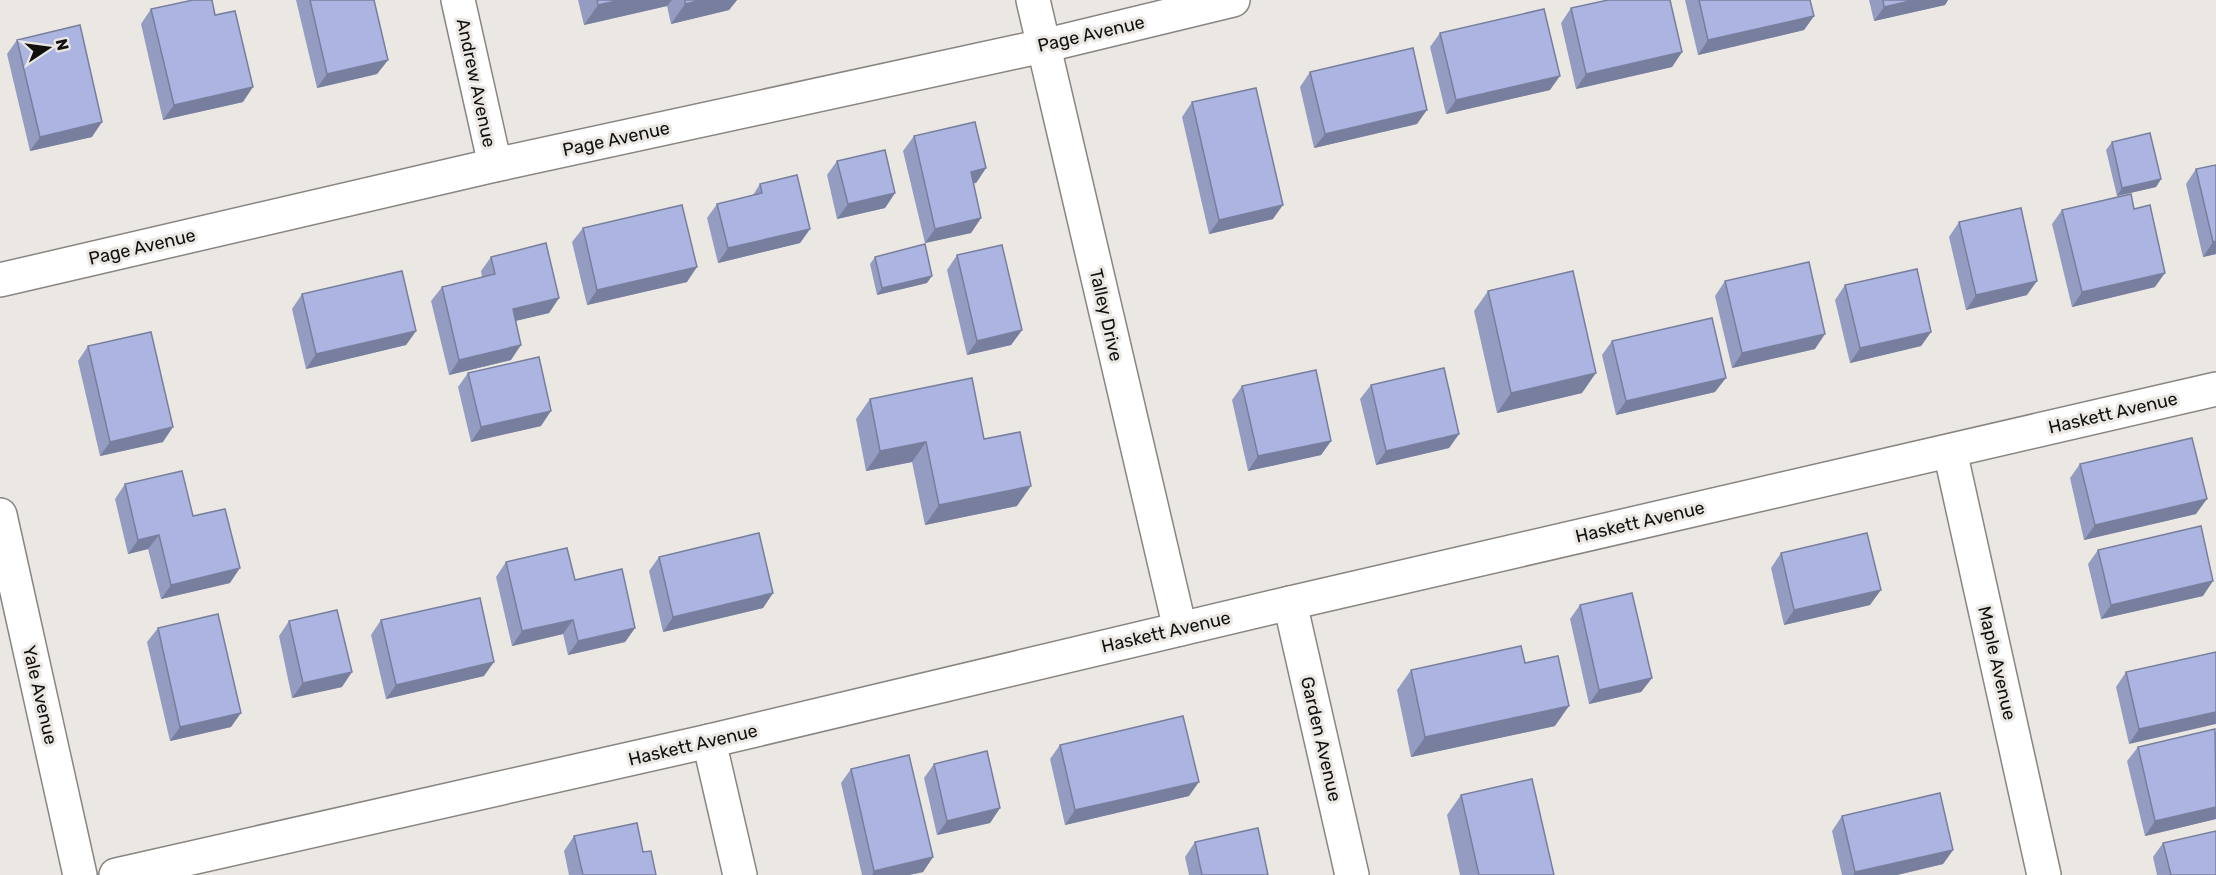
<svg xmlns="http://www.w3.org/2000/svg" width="2216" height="875" font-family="Rubik,sans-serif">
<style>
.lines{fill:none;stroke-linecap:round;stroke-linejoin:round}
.minor-casing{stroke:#888582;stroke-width:36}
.minor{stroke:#fff;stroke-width:33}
.wall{fill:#949cc2}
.shaded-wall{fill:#787f9e}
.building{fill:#acb5e2;stroke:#787f9e;stroke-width:1.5}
.labels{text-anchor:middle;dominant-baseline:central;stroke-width:6;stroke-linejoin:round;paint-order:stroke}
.street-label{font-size:18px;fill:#11100f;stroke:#ebe8e4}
</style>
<rect width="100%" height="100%" fill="#ebe8e4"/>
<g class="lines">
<!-- minor casing -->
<g class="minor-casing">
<g id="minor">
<path d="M 458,0 L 495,165"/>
<path d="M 1033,0 L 1180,629"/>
<path d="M 0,280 L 495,165 L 1043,46 L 1233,0"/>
<path d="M 1950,451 L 2044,875"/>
<path d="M 0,515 L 80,875"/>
<path d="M 1290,603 L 1352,875"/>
<path d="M 709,741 L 740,875"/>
<path d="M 116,875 L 709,741 L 1290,603 L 2216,389"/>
</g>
</g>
<!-- minor -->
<use href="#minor" class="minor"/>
</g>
<!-- wall -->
<g class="wall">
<path d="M 296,0 L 374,0 L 388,60 L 377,74 L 317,88 Z"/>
<path d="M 578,0 L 737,0 L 729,10 L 671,24 L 667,6 L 584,25 Z"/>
<path d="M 1685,0 L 1810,0 L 1814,16 L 1804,30 L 1698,55 Z"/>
<path d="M 1869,0 L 1948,0 L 1945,5 L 1874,21 Z"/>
<path d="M 1571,8 L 1682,52 L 1672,67 L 1576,89 L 1561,23 Z"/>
<path d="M 151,9 L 215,15 L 243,102 L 163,120 L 141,24 Z"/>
<path d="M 1440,33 L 1550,90 L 1446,114 L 1430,47 Z"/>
<path d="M 17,40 L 92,137 L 30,151 L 7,54 Z"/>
<path d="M 1310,72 L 1417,124 L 1314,148 L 1300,87 Z"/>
<path d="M 1192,102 L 1273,219 L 1209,234 L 1182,117 Z"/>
<path d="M 914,136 L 986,168 L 976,183 L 973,183 L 981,218 L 971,233 L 925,243 L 903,151 Z"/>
<path d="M 2112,142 L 2161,179 L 2156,187 L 2117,196 L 2106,150 Z"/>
<path d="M 837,161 L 895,193 L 885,208 L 837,219 L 827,175 Z"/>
<path d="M 2216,165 L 2216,254 L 2203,257 L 2186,184 L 2196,169 Z"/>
<path d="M 760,184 L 810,229 L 800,243 L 718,263 L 707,218 L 717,204 L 753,195 Z"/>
<path d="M 2062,210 L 2155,287 L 2072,307 L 2052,224 Z"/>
<path d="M 1959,222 L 2027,295 L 1966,310 L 1949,237 Z"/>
<path d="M 583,228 L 687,282 L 587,305 L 572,242 Z"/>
<path d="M 957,255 L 1022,330 L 1011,345 L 967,355 L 947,270 Z"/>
<path d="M 491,257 L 559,298 L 549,313 L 515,321 L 511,360 L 449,375 L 431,301 L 442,287 L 482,277 L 481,271 Z"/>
<path d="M 875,257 L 927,283 L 877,295 L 870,264 Z"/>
<path d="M 1725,281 L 1815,349 L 1732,368 L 1715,296 Z"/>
<path d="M 1845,285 L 1931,332 L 1921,346 L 1850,363 L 1835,300 Z"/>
<path d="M 1488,291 L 1582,393 L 1497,413 L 1474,311 Z"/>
<path d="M 302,294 L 416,331 L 406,345 L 306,369 L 292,309 Z"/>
<path d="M 1612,341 L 1715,392 L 1616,415 L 1602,355 Z"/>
<path d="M 88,346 L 163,442 L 100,456 L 78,361 Z"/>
<path d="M 468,373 L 541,426 L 471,442 L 458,387 Z"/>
<path d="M 1371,385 L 1459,434 L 1449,448 L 1376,465 L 1360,399 Z"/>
<path d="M 1242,386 L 1331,441 L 1321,455 L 1248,471 L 1232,400 Z"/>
<path d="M 870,399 L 984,439 L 1017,506 L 925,525 L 912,462 L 866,471 L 856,419 Z"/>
<path d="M 2080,464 L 2196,514 L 2084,540 L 2070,478 Z"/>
<path d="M 125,484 L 193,516 L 230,583 L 161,599 L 148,549 L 128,554 L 115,499 Z"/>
<path d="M 2098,550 L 2203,596 L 2101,619 L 2088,564 Z"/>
<path d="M 1781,553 L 1870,605 L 1784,625 L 1771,568 Z"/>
<path d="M 659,557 L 773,593 L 763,608 L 663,632 L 649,571 Z"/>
<path d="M 506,562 L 575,580 L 635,628 L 625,642 L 568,655 L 563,634 L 512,646 L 496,577 Z"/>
<path d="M 1580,605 L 1652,678 L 1641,692 L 1589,704 L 1570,619 Z"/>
<path d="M 381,620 L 484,676 L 386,699 L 371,635 Z"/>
<path d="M 289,621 L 342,687 L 292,698 L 279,636 Z"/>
<path d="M 158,628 L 231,727 L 170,741 L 147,642 Z"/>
<path d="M 2216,652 L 2129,744 L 2116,687 L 2126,672 Z"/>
<path d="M 1525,663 L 1555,726 L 1411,757 L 1397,690 L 1411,670 Z"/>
<path d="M 2216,732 L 2216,819 L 2145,836 L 2127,761 L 2138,747 Z"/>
<path d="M 1060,745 L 1189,796 L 1065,825 L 1050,759 Z"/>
<path d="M 934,764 L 1000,808 L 990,823 L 937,835 L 924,778 Z"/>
<path d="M 851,769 L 933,857 L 923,872 L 909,875 L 862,875 L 841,783 Z"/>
<path d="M 1461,795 L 1554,875 L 1460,875 L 1447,815 Z"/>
<path d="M 1842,816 L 1953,850 L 1943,864 L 1897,875 L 1842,875 L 1832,831 Z"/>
<path d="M 574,836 L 643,852 L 656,875 L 569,875 L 564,851 Z"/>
<path d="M 1195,842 L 1268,875 L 1189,875 L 1185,857 Z"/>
<path d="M 2163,843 L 2216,875 L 2157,875 L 2153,857 Z"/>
</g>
<!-- shaded-wall -->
<g class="shaded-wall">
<path d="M 620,0 L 672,0 L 667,6 L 584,25 L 598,5 Z"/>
<path d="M 702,0 L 737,0 L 729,10 L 671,24 L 685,4 Z"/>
<path d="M 1914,0 L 1948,0 L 1945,5 L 1874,21 L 1884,7 Z"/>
<path d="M 1814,16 L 1804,30 L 1698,55 L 1708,40 Z"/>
<path d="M 1682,52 L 1672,67 L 1576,89 L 1586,74 Z"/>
<path d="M 388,60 L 377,74 L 317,88 L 327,74 Z"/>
<path d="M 1560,76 L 1550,90 L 1446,114 L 1456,100 Z"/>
<path d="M 253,87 L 243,102 L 163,120 L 174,105 Z"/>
<path d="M 1427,110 L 1417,124 L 1314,148 L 1325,134 Z"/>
<path d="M 102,122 L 92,137 L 30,151 L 40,137 Z"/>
<path d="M 986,168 L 976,183 L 961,186 L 971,172 Z"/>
<path d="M 2161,179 L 2156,187 L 2117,196 L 2122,188 Z"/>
<path d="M 895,193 L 885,208 L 837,219 L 848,204 Z"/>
<path d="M 1283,205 L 1273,219 L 1209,234 L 1219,220 Z"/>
<path d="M 981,218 L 971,233 L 925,243 L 935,229 Z"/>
<path d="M 810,229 L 800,243 L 718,263 L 728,248 Z"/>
<path d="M 2216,241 L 2216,254 L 2203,257 L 2213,242 Z"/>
<path d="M 697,267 L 687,282 L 587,305 L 597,290 Z"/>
<path d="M 2165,273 L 2155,287 L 2072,307 L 2082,292 Z"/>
<path d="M 932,276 L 927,283 L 877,295 L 882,288 Z"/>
<path d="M 2037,281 L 2027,295 L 1966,310 L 1976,295 Z"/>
<path d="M 559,298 L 549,313 L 503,324 L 513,309 Z"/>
<path d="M 1022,330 L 1011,345 L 967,355 L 977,341 Z"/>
<path d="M 416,331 L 406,345 L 306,369 L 316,354 Z"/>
<path d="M 1931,332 L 1921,346 L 1850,363 L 1860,348 Z"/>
<path d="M 1825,334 L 1815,349 L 1732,368 L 1742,353 Z"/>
<path d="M 521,345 L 511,360 L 449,375 L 459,360 Z"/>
<path d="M 1596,373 L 1582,393 L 1497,413 L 1511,393 Z"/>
<path d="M 1726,378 L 1715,392 L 1616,415 L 1626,401 Z"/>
<path d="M 551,411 L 541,426 L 471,442 L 481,427 Z"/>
<path d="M 173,427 L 163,442 L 100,456 L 110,442 Z"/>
<path d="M 1459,434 L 1449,448 L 1376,465 L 1386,451 Z"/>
<path d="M 1331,441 L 1321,455 L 1248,471 L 1258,456 Z"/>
<path d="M 926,442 L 912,462 L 866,471 L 880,451 Z"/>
<path d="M 1031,486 L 1017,506 L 925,525 L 939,505 Z"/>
<path d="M 2207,499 L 2196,514 L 2084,540 L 2095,525 Z"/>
<path d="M 159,535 L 148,549 L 128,554 L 138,540 Z"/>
<path d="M 240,568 L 230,583 L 161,599 L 171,585 Z"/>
<path d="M 2213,581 L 2203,596 L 2101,619 L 2111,605 Z"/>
<path d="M 1881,590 L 1870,605 L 1784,625 L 1794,610 Z"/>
<path d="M 773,593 L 763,608 L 663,632 L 673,617 Z"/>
<path d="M 573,620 L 563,634 L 512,646 L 522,631 Z"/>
<path d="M 635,628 L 625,642 L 568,655 L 578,641 Z"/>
<path d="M 494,662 L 484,676 L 386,699 L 396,685 Z"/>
<path d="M 352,672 L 342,687 L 292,698 L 303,683 Z"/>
<path d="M 1652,678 L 1641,692 L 1589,704 L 1599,690 Z"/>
<path d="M 1569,706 L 1555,726 L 1411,757 L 1425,737 Z"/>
<path d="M 2216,712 L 2216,724 L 2129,744 L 2139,729 Z"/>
<path d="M 241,713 L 231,727 L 170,741 L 180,727 Z"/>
<path d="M 1199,782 L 1189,796 L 1065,825 L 1075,810 Z"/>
<path d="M 2216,807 L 2216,819 L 2145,836 L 2155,821 Z"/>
<path d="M 1000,808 L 990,823 L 937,835 L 947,821 Z"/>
<path d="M 1953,850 L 1943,864 L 1897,875 L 1853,875 L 1855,872 Z"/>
<path d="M 933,857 L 923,872 L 909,875 L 872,875 L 874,871 Z"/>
</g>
<!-- building -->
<g class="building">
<path d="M 193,0 L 212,0 L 215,15 L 235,11 L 253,87 L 174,105 L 151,9 Z"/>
<path d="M 310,0 L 374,0 L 388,60 L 327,74 Z"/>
<path d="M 597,0 L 620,0 L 598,5 Z"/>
<path d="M 685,0 L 702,0 L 685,4 Z"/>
<path d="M 1608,0 L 1670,0 L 1682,52 L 1586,74 L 1571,8 Z"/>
<path d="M 1699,0 L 1810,0 L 1814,16 L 1708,40 Z"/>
<path d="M 1883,0 L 1914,0 L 1884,7 Z"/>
<path d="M 1544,9 L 1560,76 L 1456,100 L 1440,33 Z"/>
<path d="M 80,25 L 102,122 L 40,137 L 17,40 Z"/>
<path d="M 1413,48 L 1427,110 L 1325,134 L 1310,72 Z"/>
<path d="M 1256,88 L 1283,205 L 1219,220 L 1192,102 Z"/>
<path d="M 975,122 L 986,168 L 971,172 L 981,218 L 935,229 L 914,136 Z"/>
<path d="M 2150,133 L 2161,179 L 2122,188 L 2112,142 Z"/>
<path d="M 885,150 L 895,193 L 848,204 L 837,161 Z"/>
<path d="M 2216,165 L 2216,241 L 2213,242 L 2196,169 Z"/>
<path d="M 797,175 L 810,229 L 728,248 L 717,204 L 762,193 L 760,184 Z"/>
<path d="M 2131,194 L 2134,209 L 2150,205 L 2165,273 L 2082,292 L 2062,210 Z"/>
<path d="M 682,205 L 697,267 L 597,290 L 583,228 Z"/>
<path d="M 2021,208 L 2037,281 L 1976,295 L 1959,222 Z"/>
<path d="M 546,243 L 559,298 L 513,309 L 521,345 L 459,360 L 442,287 L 495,274 L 491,257 Z"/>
<path d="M 925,244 L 932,276 L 882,288 L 875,257 Z"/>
<path d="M 1002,245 L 1022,330 L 977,341 L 957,255 Z"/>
<path d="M 1809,262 L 1825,334 L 1742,353 L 1725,281 Z"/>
<path d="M 1917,269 L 1931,332 L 1860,348 L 1845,285 Z"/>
<path d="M 402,271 L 416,331 L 316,354 L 302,294 Z"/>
<path d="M 1573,271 L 1596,373 L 1511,393 L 1488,291 Z"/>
<path d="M 1712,318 L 1726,378 L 1626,401 L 1612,341 Z"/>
<path d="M 151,332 L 173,427 L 110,442 L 88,346 Z"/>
<path d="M 539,357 L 551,411 L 481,427 L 468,373 Z"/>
<path d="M 1444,368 L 1459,434 L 1386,451 L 1371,385 Z"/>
<path d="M 1316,370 L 1331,441 L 1258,456 L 1242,386 Z"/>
<path d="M 972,378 L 984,439 L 1020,432 L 1031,486 L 939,505 L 926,442 L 880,451 L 870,399 Z"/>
<path d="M 2192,438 L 2207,499 L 2095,525 L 2080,464 Z"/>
<path d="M 182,471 L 193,516 L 225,509 L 240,568 L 171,585 L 159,535 L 138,540 L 125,484 Z"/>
<path d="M 2201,526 L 2213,581 L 2111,605 L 2098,550 Z"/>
<path d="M 759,533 L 773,593 L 673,617 L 659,557 Z"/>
<path d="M 1867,533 L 1881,590 L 1794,610 L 1781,553 Z"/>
<path d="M 567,548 L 575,580 L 622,569 L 635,628 L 578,641 L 573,620 L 522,631 L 506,562 Z"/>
<path d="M 1632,593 L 1652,678 L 1599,690 L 1580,605 Z"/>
<path d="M 480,598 L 494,662 L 396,685 L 381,620 Z"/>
<path d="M 337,610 L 352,672 L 303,683 L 289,621 Z"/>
<path d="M 218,614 L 241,713 L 180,727 L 158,628 Z"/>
<path d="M 1521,646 L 1525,663 L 1558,656 L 1569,706 L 1425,737 L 1411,670 Z"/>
<path d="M 2216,652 L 2216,712 L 2139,729 L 2126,672 Z"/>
<path d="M 1183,716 L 1199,782 L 1075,810 L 1060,745 Z"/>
<path d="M 2215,729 L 2216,807 L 2155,821 L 2138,747 Z"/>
<path d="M 987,751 L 1000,808 L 947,821 L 934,764 Z"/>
<path d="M 909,755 L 933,857 L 874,871 L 851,769 Z"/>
<path d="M 1532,779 L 1554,875 L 1479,875 L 1461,795 Z"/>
<path d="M 1940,793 L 1953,850 L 1855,872 L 1842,816 Z"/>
<path d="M 637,823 L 643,852 L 651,851 L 656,875 L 583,875 L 574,836 Z"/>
<path d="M 1258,828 L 1268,875 L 1202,875 L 1195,842 Z"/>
<path d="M 2216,831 L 2216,875 L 2171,875 L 2163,843 Z"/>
</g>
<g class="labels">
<!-- street labels -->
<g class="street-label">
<text transform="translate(1091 34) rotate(-13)">Page Avenue</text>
<text transform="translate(476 83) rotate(78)">Andrew Avenue</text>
<text transform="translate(616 139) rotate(-12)">Page Avenue</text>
<text transform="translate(142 247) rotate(-13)">Page Avenue</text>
<text transform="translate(1106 315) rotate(77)">Talley Drive</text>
<text transform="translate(2113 413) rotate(-13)">Haskett Avenue</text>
<text transform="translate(1640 522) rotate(-13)">Haskett Avenue</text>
<text transform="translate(1166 632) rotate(-13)">Haskett Avenue</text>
<text transform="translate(1997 663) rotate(77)">Maple Avenue</text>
<text transform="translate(40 695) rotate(77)">Yale Avenue</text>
<text transform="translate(1321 739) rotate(77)">Garden Avenue</text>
<text transform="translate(693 745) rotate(-13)">Haskett Avenue</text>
</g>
</g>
<!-- north arrow -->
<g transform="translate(48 48) rotate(77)" stroke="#ebe8e4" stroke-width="4.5" paint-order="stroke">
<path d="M0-4.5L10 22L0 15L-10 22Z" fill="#11100f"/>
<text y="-9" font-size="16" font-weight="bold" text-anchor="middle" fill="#11100f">N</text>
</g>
</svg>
